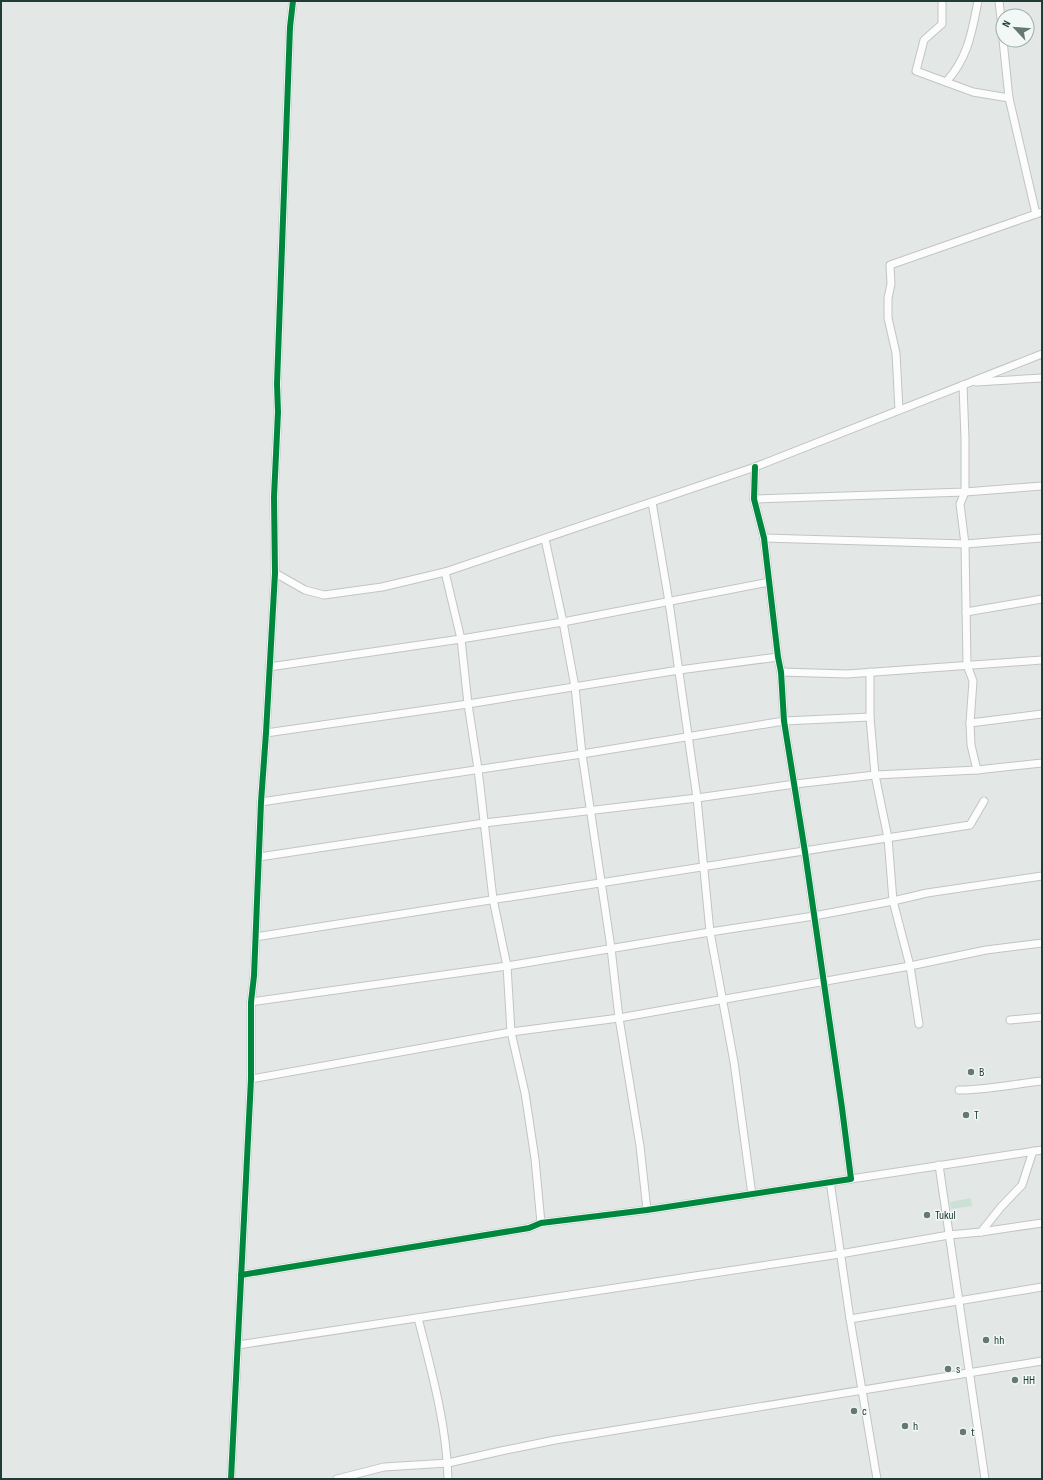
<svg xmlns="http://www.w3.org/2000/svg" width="1043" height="1480" font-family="'Sofia Sans Condensed',sans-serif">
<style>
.green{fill:#cce1d5}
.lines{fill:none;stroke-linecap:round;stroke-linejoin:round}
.minor-casing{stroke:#c0c5c4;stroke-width:9}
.minor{stroke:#fbfcfb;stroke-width:7}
.cycleway-casing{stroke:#f1f8f5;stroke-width:8}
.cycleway{stroke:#00873e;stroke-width:6}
.poi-dot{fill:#657875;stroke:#f1f8f5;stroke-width:1.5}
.labels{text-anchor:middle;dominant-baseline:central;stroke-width:3;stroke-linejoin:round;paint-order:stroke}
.poi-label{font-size:12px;fill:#213b38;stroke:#f1f8f5;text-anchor:start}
</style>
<rect width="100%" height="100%" fill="#e3e8e7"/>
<!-- green -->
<path class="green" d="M 971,1198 L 972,1206 L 951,1209 L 950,1202 Z"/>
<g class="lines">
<!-- minor casing -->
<g class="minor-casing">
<g id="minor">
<path d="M 942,1 L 942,24 L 924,40 L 916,71 L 973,92 L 1009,98 L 1036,214"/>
<path d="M 999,1 L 1003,36"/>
<path d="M 1003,40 L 1009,98"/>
<path d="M 946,82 C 968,58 972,32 978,1"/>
<path d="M 976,382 L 1042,378"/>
<path d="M 963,385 L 965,439 L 965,492 L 960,504 L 965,544 L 967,665 L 973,681 L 970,723 L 971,745 L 977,770"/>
<path d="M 899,410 L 896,353 L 888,318 L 888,298 L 891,284 L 890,265 L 1042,212"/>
<path d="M 754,499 L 965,492 L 1042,486"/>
<path d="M 652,502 L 669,602 L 697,798 L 710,932 L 734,1062 L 752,1195"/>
<path d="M 764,538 L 965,544 L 1042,538"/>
<path d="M 545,539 L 563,622 L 575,687 L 582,754 L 611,948 L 619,1018 L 640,1146 L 647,1210"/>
<path d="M 445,572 L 461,639 L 468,704 L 478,769 L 493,899 L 507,966 L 511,1032 L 525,1093 L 535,1159 L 541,1223"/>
<path d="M 275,573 L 305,590 L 324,595 L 382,587 L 445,572 L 755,467 L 1042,354"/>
<path d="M 966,612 L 1042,599"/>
<path d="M 269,667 L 461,639 L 563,622 L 769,582"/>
<path d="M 781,672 L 847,674 L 1042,660"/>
<path d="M 870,672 L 870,717 L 875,775 L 888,838 L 893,901 L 910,966 L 919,1024"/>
<path d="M 970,723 L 1042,714"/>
<path d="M 266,733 L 468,704 L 679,670 L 778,657"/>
<path d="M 261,802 L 582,754 L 784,721 L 870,717"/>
<path d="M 259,857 L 484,823 L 697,798 L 795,784 L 875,775 L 977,770 L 1042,763"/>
<path d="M 255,937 L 970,825 L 984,801"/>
<path d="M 251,1002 L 507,966 L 710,932 L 814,916 L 893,901 L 927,893 L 1042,876"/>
<path d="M 1010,1020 L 1042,1017"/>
<path d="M 251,1079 L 511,1032 L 619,1018 L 910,966 L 986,950 L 1042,943"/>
<path d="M 959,1090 C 987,1090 1014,1084 1042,1081"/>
<path d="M 939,1165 L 985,1479"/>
<path d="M 851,1179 L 1042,1150"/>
<path d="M 830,1181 L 850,1319 L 877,1479"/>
<path d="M 981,1232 L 1001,1207 L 1022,1185 L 1033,1151"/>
<path d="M 241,1275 L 529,1228 L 541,1223 L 647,1210 L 851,1179 L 842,1108 L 805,852 L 784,721 L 781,672 L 778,657 L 764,538 L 754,499 L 755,467"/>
<path d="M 418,1318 C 431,1369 447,1426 448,1479"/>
<path d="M 850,1319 L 1042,1287"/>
<path d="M 238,1345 L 840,1254 L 949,1235 L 981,1232 L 1042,1223"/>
<path d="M 231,1479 L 251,1079 L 251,1002 L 254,976 L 261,802 L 266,733 L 275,573 L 274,497 L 278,412 L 277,384 L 290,27 L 293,1"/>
<path d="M 337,1479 L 384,1467 L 448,1463 L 501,1451 L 555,1440 L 1042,1361"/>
</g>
</g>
<!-- minor -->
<use href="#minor" class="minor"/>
<!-- cycleway casing -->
<g class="cycleway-casing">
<g id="cycleway">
<path d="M 241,1275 L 529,1228 L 541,1223 L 647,1210 L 851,1179 L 842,1108 L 805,852 L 784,721 L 781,672 L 778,657 L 764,538 L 754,499 L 755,467"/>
<path d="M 231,1479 L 251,1079 L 251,1002 L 254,976 L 261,802 L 266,733 L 275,573 L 274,497 L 278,412 L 277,384 L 290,27 L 293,1"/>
</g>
</g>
<!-- cycleway -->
<use href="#cycleway" class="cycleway"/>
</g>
<!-- markers -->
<g class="poi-dot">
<circle cx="971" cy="1072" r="4"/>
<circle cx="966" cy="1115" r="4"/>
<circle cx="927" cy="1215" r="4"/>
<circle cx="986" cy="1340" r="4"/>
<circle cx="948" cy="1369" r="4"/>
<circle cx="1015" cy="1380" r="4"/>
<circle cx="854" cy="1411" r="4"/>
<circle cx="905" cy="1426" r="4"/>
<circle cx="963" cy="1432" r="4"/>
</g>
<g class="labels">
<!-- poi labels -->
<g class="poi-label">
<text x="979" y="1072">B</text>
<text x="974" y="1115">T</text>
<text x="935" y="1215">Tukul</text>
<text x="994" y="1340">hh</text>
<text x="956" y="1369">s</text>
<text x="1023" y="1380">HH</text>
<text x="862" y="1411">c</text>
<text x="913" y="1426">h</text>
<text x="971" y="1432">t</text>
</g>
</g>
<!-- border -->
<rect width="1043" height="1480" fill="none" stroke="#213b38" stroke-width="4"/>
<!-- north arrow -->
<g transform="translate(1015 28) rotate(296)"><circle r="19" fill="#f1f8f5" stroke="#9eaca9"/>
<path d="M0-3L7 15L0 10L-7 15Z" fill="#657875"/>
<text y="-6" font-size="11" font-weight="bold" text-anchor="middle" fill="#213b38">N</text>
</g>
</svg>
